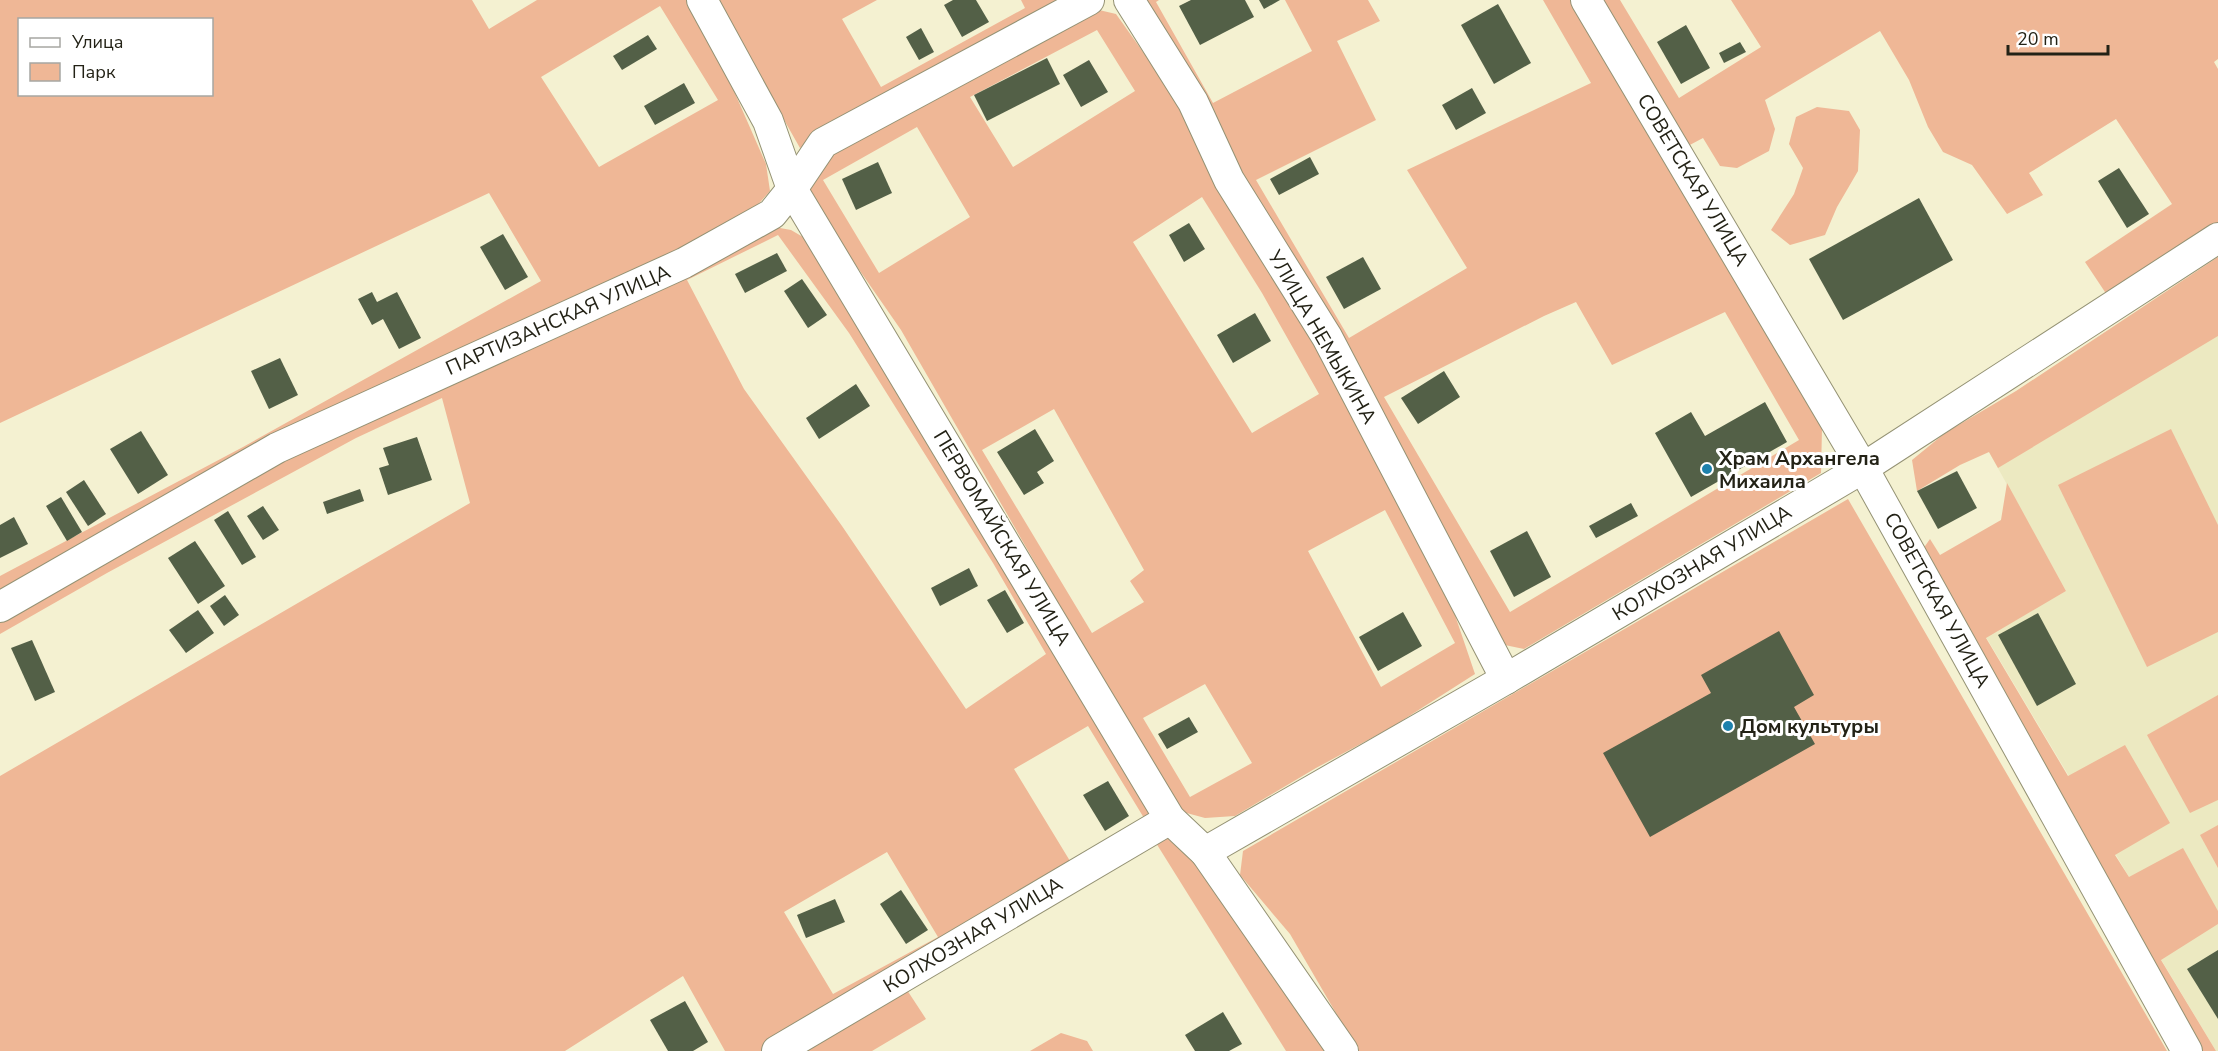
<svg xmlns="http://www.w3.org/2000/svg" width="2218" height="1051" font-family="'Nunito Sans',sans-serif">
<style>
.built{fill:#ece9c1}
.green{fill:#efb796;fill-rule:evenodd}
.building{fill:#536047}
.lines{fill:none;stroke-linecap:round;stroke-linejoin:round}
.street-casing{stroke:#949274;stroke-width:32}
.street{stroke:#fff;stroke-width:30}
.poi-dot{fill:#1d81ac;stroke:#fff;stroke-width:2}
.labels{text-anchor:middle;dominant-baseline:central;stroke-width:6;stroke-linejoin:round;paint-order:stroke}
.street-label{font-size:20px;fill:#232216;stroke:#fff}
.poi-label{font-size:20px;font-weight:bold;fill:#232216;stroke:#fff;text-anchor:start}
</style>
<rect width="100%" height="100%" fill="#f4f1d1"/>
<!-- built -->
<path class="built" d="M 2218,316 L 2218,1051 L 2216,1051 L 2138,921 L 2150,912 L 1986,637 L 2066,591 L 1989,452 Z"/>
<!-- green -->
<g class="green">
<path d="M 0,0 L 472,0 L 489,29 L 537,0 L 687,0 L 709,34 L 766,164 L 770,191 L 754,209 L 715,235 L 0,591 L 0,576 L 243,447 L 541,281 L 489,193 L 0,423 ZM 660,6 L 718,100 L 599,167 L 541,77 ZM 20,20 L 212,20 L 212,94 L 20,94 Z"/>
<path d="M 716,0 L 877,0 L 842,19 L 881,87 L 1025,8 L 1021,0 L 1067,0 L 800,148 Z"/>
<path d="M 1142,0 L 1159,0 L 1156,2 L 1213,103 L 1312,51 L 1285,0 L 1368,0 L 1380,21 L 1337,41 L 1376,120 L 1256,180 L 1349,338 L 1467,268 L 1407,170 L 1591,83 L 1543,0 L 1572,0 L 1665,143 L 1822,428 L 1821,473 L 1524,649 L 1500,644 ZM 1576,302 L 1612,365 L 1725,312 L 1799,440 L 1510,612 L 1384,397 L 1544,316 Z"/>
<path d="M 1597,0 L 1620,0 L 1679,98 L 1761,47 L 1731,0 L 2218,0 L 2218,59 L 2214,62 L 2218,69 L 2218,225 L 2107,295 L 2085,262 L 2172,204 L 2116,119 L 2029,173 L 2043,195 L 2007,214 L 1972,165 L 1943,152 L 1928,127 L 1909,80 L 1880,31 L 1765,100 L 1775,129 L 1769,151 L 1737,168 L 1720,166 L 1703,138 L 1686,147 Z"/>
<path d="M 1099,10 L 1116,14 L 1173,94 L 1355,412 L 1440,571 L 1475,674 L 1392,727 L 1316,768 L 1235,816 L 1205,818 L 1183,812 L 1151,764 L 901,330 L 810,199 L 806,184 L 816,163 ZM 1097,30 L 1135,91 L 1013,167 L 970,97 ZM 917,127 L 970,217 L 879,273 L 823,180 ZM 1202,197 L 1262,293 L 1319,394 L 1252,433 L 1133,242 ZM 1054,409 L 1144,570 L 1130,581 L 1144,602 L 1092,633 L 982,450 ZM 1385,510 L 1455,643 L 1381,687 L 1308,551 ZM 1205,684 L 1252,763 L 1190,797 L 1143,718 Z"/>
<path d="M 1817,107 L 1849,111 L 1860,130 L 1858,171 L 1837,207 L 1825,235 L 1790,245 L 1771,230 L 1794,194 L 1803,168 L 1789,144 L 1796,117 Z"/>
<path d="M 769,226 L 791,230 L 808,240 L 1158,819 L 763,1051 L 725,1051 L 683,976 L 565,1051 L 0,1051 L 0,776 L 470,503 L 442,398 L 356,438 L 107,573 L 0,634 L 0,623 L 309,444 ZM 778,235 L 849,333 L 993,563 L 1046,654 L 966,709 L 842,526 L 744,389 L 687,280 ZM 1088,726 L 1144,818 L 1070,861 L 1014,769 ZM 887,852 L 938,937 L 833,994 L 784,912 Z"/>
<path d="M 2218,257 L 2218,336 L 1998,468 L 1989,452 L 1960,465 L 1917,491 L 1912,460 L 1945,433 L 2016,391 Z"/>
<path d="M 2171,429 L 2218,525 L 2218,632 L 2147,667 L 2058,485 Z"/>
<path d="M 2007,483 L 2066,591 L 1986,638 L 2068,776 L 2125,745 L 2170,823 L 2115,855 L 2129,877 L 2183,848 L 2218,911 L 2218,924 L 2161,960 L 2216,1051 L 2201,1051 L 1911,566 L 1930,539 L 1940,555 L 2001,520 Z"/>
<path d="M 1848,499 L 2167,1051 L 1358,1051 L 1290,934 L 1240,875 L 1243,851 Z"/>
<path d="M 2218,695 L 2218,800 L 2190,813 L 2147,735 Z"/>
<path d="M 2218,825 L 2218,868 L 2200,835 Z"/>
<path d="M 1173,833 L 1333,1051 L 1286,1051 L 1156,843 Z"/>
<path d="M 905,987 L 926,1019 L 872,1051 L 795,1051 Z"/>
<path d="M 1061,1033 L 1087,1041 L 1093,1051 L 1030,1051 Z"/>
</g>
<!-- building -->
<g class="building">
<path d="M 953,0 L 976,0 L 989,22 L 962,37 L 944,5 Z"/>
<path d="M 1191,0 L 1245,0 L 1254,17 L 1200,45 L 1179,6 Z"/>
<path d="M 1259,0 L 1280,0 L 1264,9 Z"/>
<path d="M 1498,4 L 1531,63 L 1494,84 L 1461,25 Z"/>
<path d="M 1686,25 L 1710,68 L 1681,84 L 1657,42 Z"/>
<path d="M 921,28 L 934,52 L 919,60 L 906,37 Z"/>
<path d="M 648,35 L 657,49 L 622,70 L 613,56 Z"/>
<path d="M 1740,42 L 1746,52 L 1724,63 L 1719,53 Z"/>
<path d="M 1047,58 L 1060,84 L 987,121 L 974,95 Z"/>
<path d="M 1089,60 L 1108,92 L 1081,107 L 1063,75 Z"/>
<path d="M 684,83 L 695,103 L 655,125 L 644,106 Z"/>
<path d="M 1472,88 L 1486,113 L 1456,130 L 1442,105 Z"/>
<path d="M 1310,157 L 1319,174 L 1279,195 L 1270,179 Z"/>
<path d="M 878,162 L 892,193 L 856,210 L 842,179 Z"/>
<path d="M 2119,168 L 2149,214 L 2127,228 L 2098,181 Z"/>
<path d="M 1919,198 L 1953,260 L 1843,320 L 1809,259 Z"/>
<path d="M 1189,223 L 1205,249 L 1184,262 L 1169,235 Z"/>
<path d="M 503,234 L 528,277 L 505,290 L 480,247 Z"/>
<path d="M 777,253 L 787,271 L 745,293 L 735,274 Z"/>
<path d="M 1363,257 L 1381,289 L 1344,309 L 1326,277 Z"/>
<path d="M 802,279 L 827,315 L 808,328 L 784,291 Z"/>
<path d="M 372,292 L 377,302 L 397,292 L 421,338 L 399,349 L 383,319 L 372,325 L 358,299 Z"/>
<path d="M 1255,313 L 1271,341 L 1233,363 L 1217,335 Z"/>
<path d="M 280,358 L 298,395 L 269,409 L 251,371 Z"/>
<path d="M 1444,371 L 1460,397 L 1418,424 L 1401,398 Z"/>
<path d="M 856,384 L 870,406 L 819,439 L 806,418 Z"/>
<path d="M 1765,402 L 1787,442 L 1691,497 L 1655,433 L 1691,412 L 1705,436 Z"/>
<path d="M 1035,429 L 1054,461 L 1037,472 L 1044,483 L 1024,495 L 997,452 Z"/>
<path d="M 141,431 L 168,475 L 138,494 L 110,449 Z"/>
<path d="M 417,437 L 432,480 L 388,495 L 379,468 L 389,465 L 383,448 Z"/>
<path d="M 1957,471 L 1977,508 L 1938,529 L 1917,491 Z"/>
<path d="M 84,480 L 106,514 L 88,526 L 66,492 Z"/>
<path d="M 360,489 L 364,501 L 327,514 L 323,502 Z"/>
<path d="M 61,497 L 82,532 L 67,541 L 46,506 Z"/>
<path d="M 1631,503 L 1638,516 L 1596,538 L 1589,526 Z"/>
<path d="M 263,506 L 279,530 L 263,540 L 247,516 Z"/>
<path d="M 228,511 L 256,557 L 242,565 L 214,520 Z"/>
<path d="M 14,517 L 28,544 L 0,558 L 0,525 Z"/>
<path d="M 1527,531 L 1551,577 L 1514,597 L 1490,551 Z"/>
<path d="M 195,541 L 225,586 L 198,604 L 168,558 Z"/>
<path d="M 969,568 L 978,586 L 940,606 L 931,588 Z"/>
<path d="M 1005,590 L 1024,623 L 1007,633 L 987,600 Z"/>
<path d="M 225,595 L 239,615 L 224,626 L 210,606 Z"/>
<path d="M 198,610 L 214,633 L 186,653 L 169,630 Z"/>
<path d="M 1403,612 L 1422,646 L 1378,671 L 1359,637 Z"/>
<path d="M 2038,613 L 2076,684 L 2037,706 L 1998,635 Z"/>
<path d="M 1779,631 L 1814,695 L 1794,707 L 1815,744 L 1650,837 L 1603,753 L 1711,693 L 1701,675 Z"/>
<path d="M 32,640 L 55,692 L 35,701 L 11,648 Z"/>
<path d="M 1189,717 L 1198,732 L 1167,749 L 1158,734 Z"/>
<path d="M 1108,781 L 1129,816 L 1105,831 L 1083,795 Z"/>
<path d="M 901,890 L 928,930 L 906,944 L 880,904 Z"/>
<path d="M 835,899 L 845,922 L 806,938 L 797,915 Z"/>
<path d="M 2218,950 L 2218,1019 L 2187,969 Z"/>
<path d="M 685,1001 L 708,1042 L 693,1051 L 668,1051 L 650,1020 Z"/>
<path d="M 1223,1012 L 1242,1044 L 1229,1051 L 1195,1051 L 1185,1035 Z"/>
</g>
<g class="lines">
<!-- street casing -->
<g class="street-casing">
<g id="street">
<path d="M 702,0 L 768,121 L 792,189 L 1170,819 L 1205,852 L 1343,1051"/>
<path d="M 1129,0 L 1193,102 L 1229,180 L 1327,337 L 1506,679"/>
<path d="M 1586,0 L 1863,468 L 2187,1051"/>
<path d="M 0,607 L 277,448 L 684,263 L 772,214 L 792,189 L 823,143 L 1089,0"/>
<path d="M 1205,852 L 1506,679 L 1863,468 L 2218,238"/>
<path d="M 777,1051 L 1170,819"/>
</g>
</g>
<!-- street -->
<use href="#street" class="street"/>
</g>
<!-- markers -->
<g class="poi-dot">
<circle cx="1707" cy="469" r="6"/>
<circle cx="1728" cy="726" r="6"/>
</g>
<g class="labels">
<!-- street labels -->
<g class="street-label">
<text transform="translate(1693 180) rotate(59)">СОВЕТСКАЯ УЛИЦА</text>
<text transform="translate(558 320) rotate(-24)">ПАРТИЗАНСКАЯ УЛИЦА</text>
<text transform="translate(1322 337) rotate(60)">УЛИЦА НЕМЫКИНА</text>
<text transform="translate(1002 538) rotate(59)">ПЕРВОМАЙСКАЯ УЛИЦА</text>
<text transform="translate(1702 563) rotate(-31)">КОЛХОЗНАЯ УЛИЦА</text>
<text transform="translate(1937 600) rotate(61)">СОВЕТСКАЯ УЛИЦА</text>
<text transform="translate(973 935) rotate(-31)">КОЛХОЗНАЯ УЛИЦА</text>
</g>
<!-- poi labels -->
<g class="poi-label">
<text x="1719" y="458">Храм Архангела<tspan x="1719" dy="23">Михаила</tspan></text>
<text x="1740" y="726">Дом культуры</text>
</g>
</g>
<!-- legend -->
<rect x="18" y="18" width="195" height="78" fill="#ffffff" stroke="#a7a7a2" stroke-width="1.5"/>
<rect x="30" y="38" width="30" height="9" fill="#ffffff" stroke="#a7a7a2" stroke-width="1.5"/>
<text x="72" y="48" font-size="18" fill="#232216">Улица</text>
<rect x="30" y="63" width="30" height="18" fill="#efb796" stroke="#a7a7a2" stroke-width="1.5"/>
<text x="72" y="78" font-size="18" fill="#232216">Парк</text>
<!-- scale -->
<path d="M2008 45v9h100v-9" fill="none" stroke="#232216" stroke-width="3"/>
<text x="2017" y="45" font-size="18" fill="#232216" stroke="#ffffff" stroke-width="4.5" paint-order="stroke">20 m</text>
</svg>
